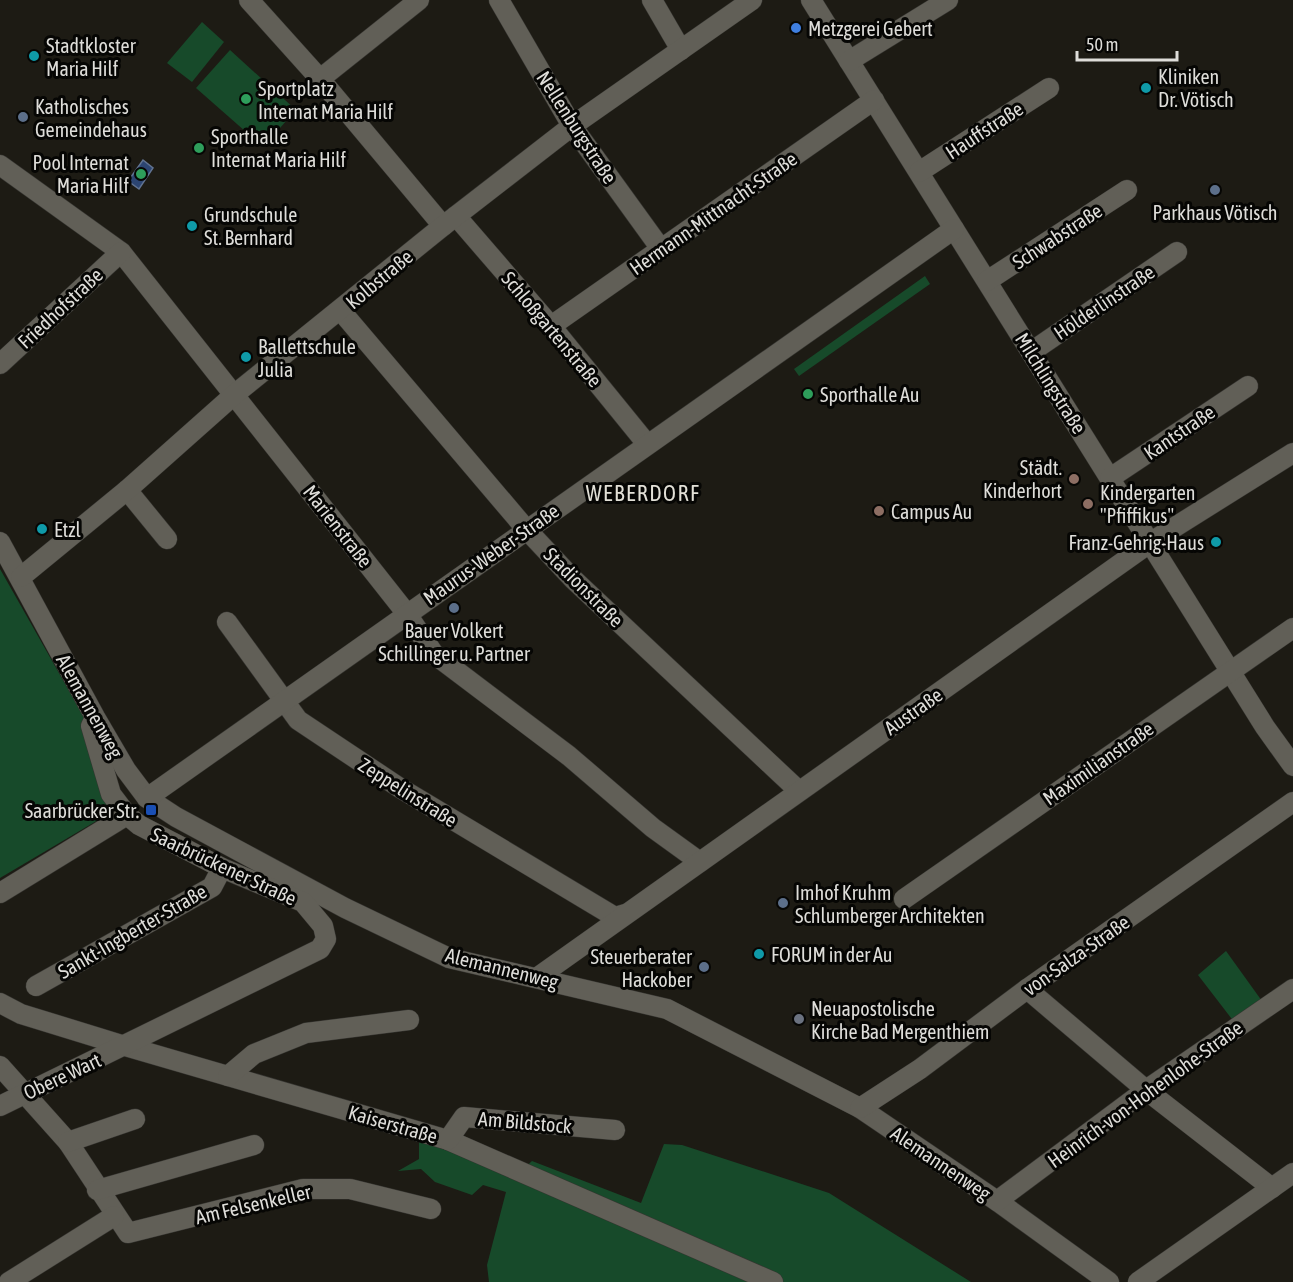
<svg xmlns="http://www.w3.org/2000/svg" width="1293" height="1282" font-family="'Asap Condensed',sans-serif">
<style>
.green{fill:#174a2a}
.water{fill:#2c4572;stroke:#617391;stroke-width:1.5}
.lines{fill:none;stroke-linecap:round;stroke-linejoin:round}
.minor-casing{stroke:#363531;stroke-width:21}
.minor{stroke:#615f57;stroke-width:20}
.shop-dot{fill:#3f7fe0;stroke:#060604;stroke-width:2}
.culture-dot{fill:#0f9aa8;stroke:#060604;stroke-width:2}
.leisure-dot{fill:#2e9e5b;stroke:#060604;stroke-width:2}
.service-dot{fill:#5c6f8a;stroke:#060604;stroke-width:2}
.education-dot{fill:#8d6e63;stroke:#060604;stroke-width:2}
.transit-dot{fill:#1a4fb4;stroke:#060604;stroke-width:2}
.worship-dot{fill:#6b7280;stroke:#060604;stroke-width:2}
.labels{text-anchor:middle;dominant-baseline:central;stroke-width:6;stroke-linejoin:round;paint-order:stroke}
.poi-label{font-size:20px;fill:#deddd9;stroke:#060604;text-anchor:start}
.street-label{font-size:20px;fill:#deddd9;stroke:#060604}
.quarter-label{font-size:22px;letter-spacing:1.5px;fill:#e2e0d7;stroke:#060604}
</style>
<rect width="100%" height="100%" fill="#1d1b14"/>
<!-- green -->
<g class="green">
<path d="M 202,22 L 224,42 L 192,82 L 167,63 Z"/>
<path d="M 230,50 L 296,110 L 263,147 L 196,88 Z"/>
<path d="M 925,276 L 930,284 L 799,376 L 794,369 Z"/>
<path d="M 0,569 L 85,719 L 103,795 L 110,813 L 0,878 Z"/>
<path d="M 1226,951 L 1267,1008 L 1238,1027 L 1198,975 Z"/>
<path d="M 419,1131 L 520,1172 L 532,1161 L 641,1203 L 664,1144 L 682,1145 L 829,1193 L 971,1282 L 489,1282 L 487,1265 L 506,1192 L 483,1185 L 472,1195 L 435,1182 L 421,1169 L 398,1171 L 419,1159 Z"/>
</g>
<!-- water -->
<path class="water" d="M 143,160 L 153,168 L 139,189 L 128,181 Z"/>
<g class="lines">
<!-- minor casing -->
<g class="minor-casing">
<g id="minor">
<path d="M 249,0 L 320,79 L 443,226"/>
<path d="M 499,0 L 572,126 L 661,249"/>
<path d="M 652,0 L 681,50"/>
<path d="M 811,0 L 1265,727 L 1293,766"/>
<path d="M 849,61 L 948,0"/>
<path d="M 320,79 L 419,0"/>
<path d="M 0,165 L 121,252 L 407,614 L 434,654 L 569,756 L 653,828 L 700,862"/>
<path d="M 919,172 L 1049,88"/>
<path d="M 456,216 L 551,326 L 647,444"/>
<path d="M 987,281 L 1127,190"/>
<path d="M 341,311 L 526,529 L 573,579 L 799,791"/>
<path d="M 551,326 L 874,100"/>
<path d="M 1031,352 L 1177,252"/>
<path d="M 0,364 L 121,252"/>
<path d="M 1110,478 L 1248,386"/>
<path d="M 127,490 L 167,539"/>
<path d="M 0,542 L 95,717 L 126,770 L 147,798 L 176,817 L 345,908 L 449,958 L 667,1009 L 860,1108 L 997,1201 L 1109,1282"/>
<path d="M 21,577 L 127,490 L 235,394 L 443,226 L 572,126 L 752,0"/>
<path d="M 227,622 L 298,720 L 400,788 L 615,917 L 625,914"/>
<path d="M 147,798 L 954,229"/>
<path d="M 0,893 L 127,815"/>
<path d="M 904,899 L 1293,628"/>
<path d="M 538,977 L 1151,542 L 1293,453"/>
<path d="M 36,986 L 212,887 L 222,868"/>
<path d="M 1027,989 L 1146,1090 L 1272,1188"/>
<path d="M 0,1003 L 21,1014 L 125,1046 L 448,1140 L 773,1282"/>
<path d="M 0,1066 L 68,1142 L 128,1233 L 303,1189 L 350,1189 L 431,1209"/>
<path d="M 228,1076 L 254,1054 L 306,1033 L 409,1020"/>
<path d="M 0,1106 L 320,949 L 326,939 L 323,926 L 303,902 L 222,868 L 139,825 L 127,815 L 111,794 L 91,726 L 94,720"/>
<path d="M 860,1108 L 920,1069 L 1027,989 L 1293,802"/>
<path d="M 448,1140 L 464,1117 L 615,1130"/>
<path d="M 68,1142 L 135,1119"/>
<path d="M 97,1190 L 254,1145"/>
<path d="M 997,1201 L 1146,1090 L 1293,989"/>
<path d="M 9,1282 L 114,1216"/>
<path d="M 1138,1282 L 1293,1173"/>
</g>
</g>
<!-- minor -->
<use href="#minor" class="minor"/>
</g>
<!-- markers -->
<circle class="shop-dot" cx="796" cy="28" r="6"/>
<g class="culture-dot">
<circle cx="34" cy="56" r="6"/>
<circle cx="1146" cy="88" r="6"/>
<circle cx="192" cy="226" r="6"/>
<circle cx="246" cy="357" r="6"/>
<circle cx="42" cy="529" r="6"/>
<circle cx="1216" cy="542" r="6"/>
<circle cx="759" cy="954" r="6"/>
</g>
<g class="leisure-dot">
<circle cx="246" cy="99" r="6"/>
<circle cx="199" cy="148" r="6"/>
<circle cx="141" cy="174" r="6"/>
<circle cx="808" cy="394" r="6"/>
</g>
<g class="service-dot">
<circle cx="23" cy="117" r="6"/>
<circle cx="1215" cy="190" r="6"/>
<circle cx="454" cy="608" r="6"/>
<circle cx="783" cy="903" r="6"/>
<circle cx="704" cy="967" r="6"/>
</g>
<g class="education-dot">
<circle cx="1074" cy="479" r="6"/>
<circle cx="1088" cy="504" r="6"/>
<circle cx="879" cy="511" r="6"/>
</g>
<rect class="transit-dot" x="145" y="804" width="12" height="12" rx="3"/>
<circle class="worship-dot" cx="799" cy="1019" r="6"/>
<g class="labels">
<!-- poi labels -->
<g class="poi-label">
<text x="808" y="28">Metzgerei Gebert</text>
<text x="46" y="45">Stadtkloster<tspan x="46" dy="23">Maria Hilf</tspan></text>
<text x="1158" y="76">Kliniken<tspan x="1158" dy="23">Dr. Vötisch</tspan></text>
<text x="258" y="88">Sportplatz<tspan x="258" dy="23">Internat Maria Hilf</tspan></text>
<text x="35" y="106">Katholisches<tspan x="35" dy="23">Gemeindehaus</tspan></text>
<text x="211" y="136">Sporthalle<tspan x="211" dy="23">Internat Maria Hilf</tspan></text>
<text x="129" y="162" text-anchor="end">Pool Internat<tspan x="129" dy="23">Maria Hilf</tspan></text>
<text x="1215" y="212" text-anchor="middle">Parkhaus Vötisch</text>
<text x="204" y="214">Grundschule<tspan x="204" dy="23">St. Bernhard</tspan></text>
<text x="258" y="346">Ballettschule<tspan x="258" dy="23">Julia</tspan></text>
<text x="820" y="394">Sporthalle Au</text>
<text x="1062" y="467" text-anchor="end">Städt.<tspan x="1062" dy="23">Kinderhort</tspan></text>
<text x="1100" y="492">Kindergarten<tspan x="1100" dy="23">"Pfiffikus"</tspan></text>
<text x="891" y="511">Campus Au</text>
<text x="54" y="529">Etzl</text>
<text x="1204" y="542" text-anchor="end">Franz-Gehrig-Haus</text>
<text x="454" y="630" text-anchor="middle">Bauer Volkert<tspan x="454" dy="23">Schillinger u. Partner</tspan></text>
<text x="139" y="810" text-anchor="end">Saarbrücker Str.</text>
<text x="795" y="892">Imhof Kruhm<tspan x="795" dy="23">Schlumberger Architekten</tspan></text>
<text x="771" y="954">FORUM in der Au</text>
<text x="692" y="956" text-anchor="end">Steuerberater<tspan x="692" dy="23">Hackober</tspan></text>
<text x="811" y="1008">Neuapostolische<tspan x="811" dy="23">Kirche Bad Mergenthiem</tspan></text>
</g>
<!-- street labels -->
<g class="street-label">
<text transform="translate(577 127) rotate(57)">Nellenburgstraße</text>
<text transform="translate(984 130) rotate(-33)">Hauffstraße</text>
<text transform="translate(713 213) rotate(-35)">Hermann-Mittnacht-Straße</text>
<text transform="translate(1057 236) rotate(-33)">Schwabstraße</text>
<text transform="translate(379 279) rotate(-40)">Kolbstraße</text>
<text transform="translate(1104 302) rotate(-34)">Hölderlinstraße</text>
<text transform="translate(60 308) rotate(-43)">Friedhofstraße</text>
<text transform="translate(552 329) rotate(50)">Schloßgartenstraße</text>
<text transform="translate(1051 383) rotate(58)">Milchlingstraße</text>
<text transform="translate(1179 432) rotate(-34)">Kantstraße</text>
<text transform="translate(338 526) rotate(52)">Marienstraße</text>
<text transform="translate(491 554) rotate(-35)">Maurus-Weber-Straße</text>
<text transform="translate(584 587) rotate(45)">Stadionstraße</text>
<text transform="translate(90 706) rotate(61)">Alemannenweg</text>
<text transform="translate(913 711) rotate(-35)">Austraße</text>
<text transform="translate(1098 763) rotate(-35)">Maximilianstraße</text>
<text transform="translate(408 792) rotate(32)">Zeppelinstraße</text>
<text transform="translate(224 866) rotate(25)">Saarbrückener Straße</text>
<text transform="translate(132 931) rotate(-30)">Sankt-Ingberter-Straße</text>
<text transform="translate(1076 955) rotate(-35)">von-Salza-Straße</text>
<text transform="translate(502 968) rotate(14)">Alemannenweg</text>
<text transform="translate(62 1076) rotate(-25)">Obere Wart</text>
<text transform="translate(1145 1094) rotate(-36)">Heinrich-von-Hohenlohe-Straße</text>
<text transform="translate(525 1122) rotate(5)">Am Bildstock</text>
<text transform="translate(393 1124) rotate(16)">Kaiserstraße</text>
<text transform="translate(941 1163) rotate(34)">Alemannenweg</text>
<text transform="translate(253 1204) rotate(-13)">Am Felsenkeller</text>
</g>
<!-- quarter labels -->
<g class="quarter-label">
<text x="643" y="493">WEBERDORF</text>
</g>
</g>
<!-- scale -->
<path d="M1077 51v9h100v-9" fill="none" stroke="#deddd9" stroke-width="3"/>
<text x="1086" y="51" font-size="18" fill="#deddd9" stroke="#060604" stroke-width="4.5" paint-order="stroke">50 m</text>
</svg>
